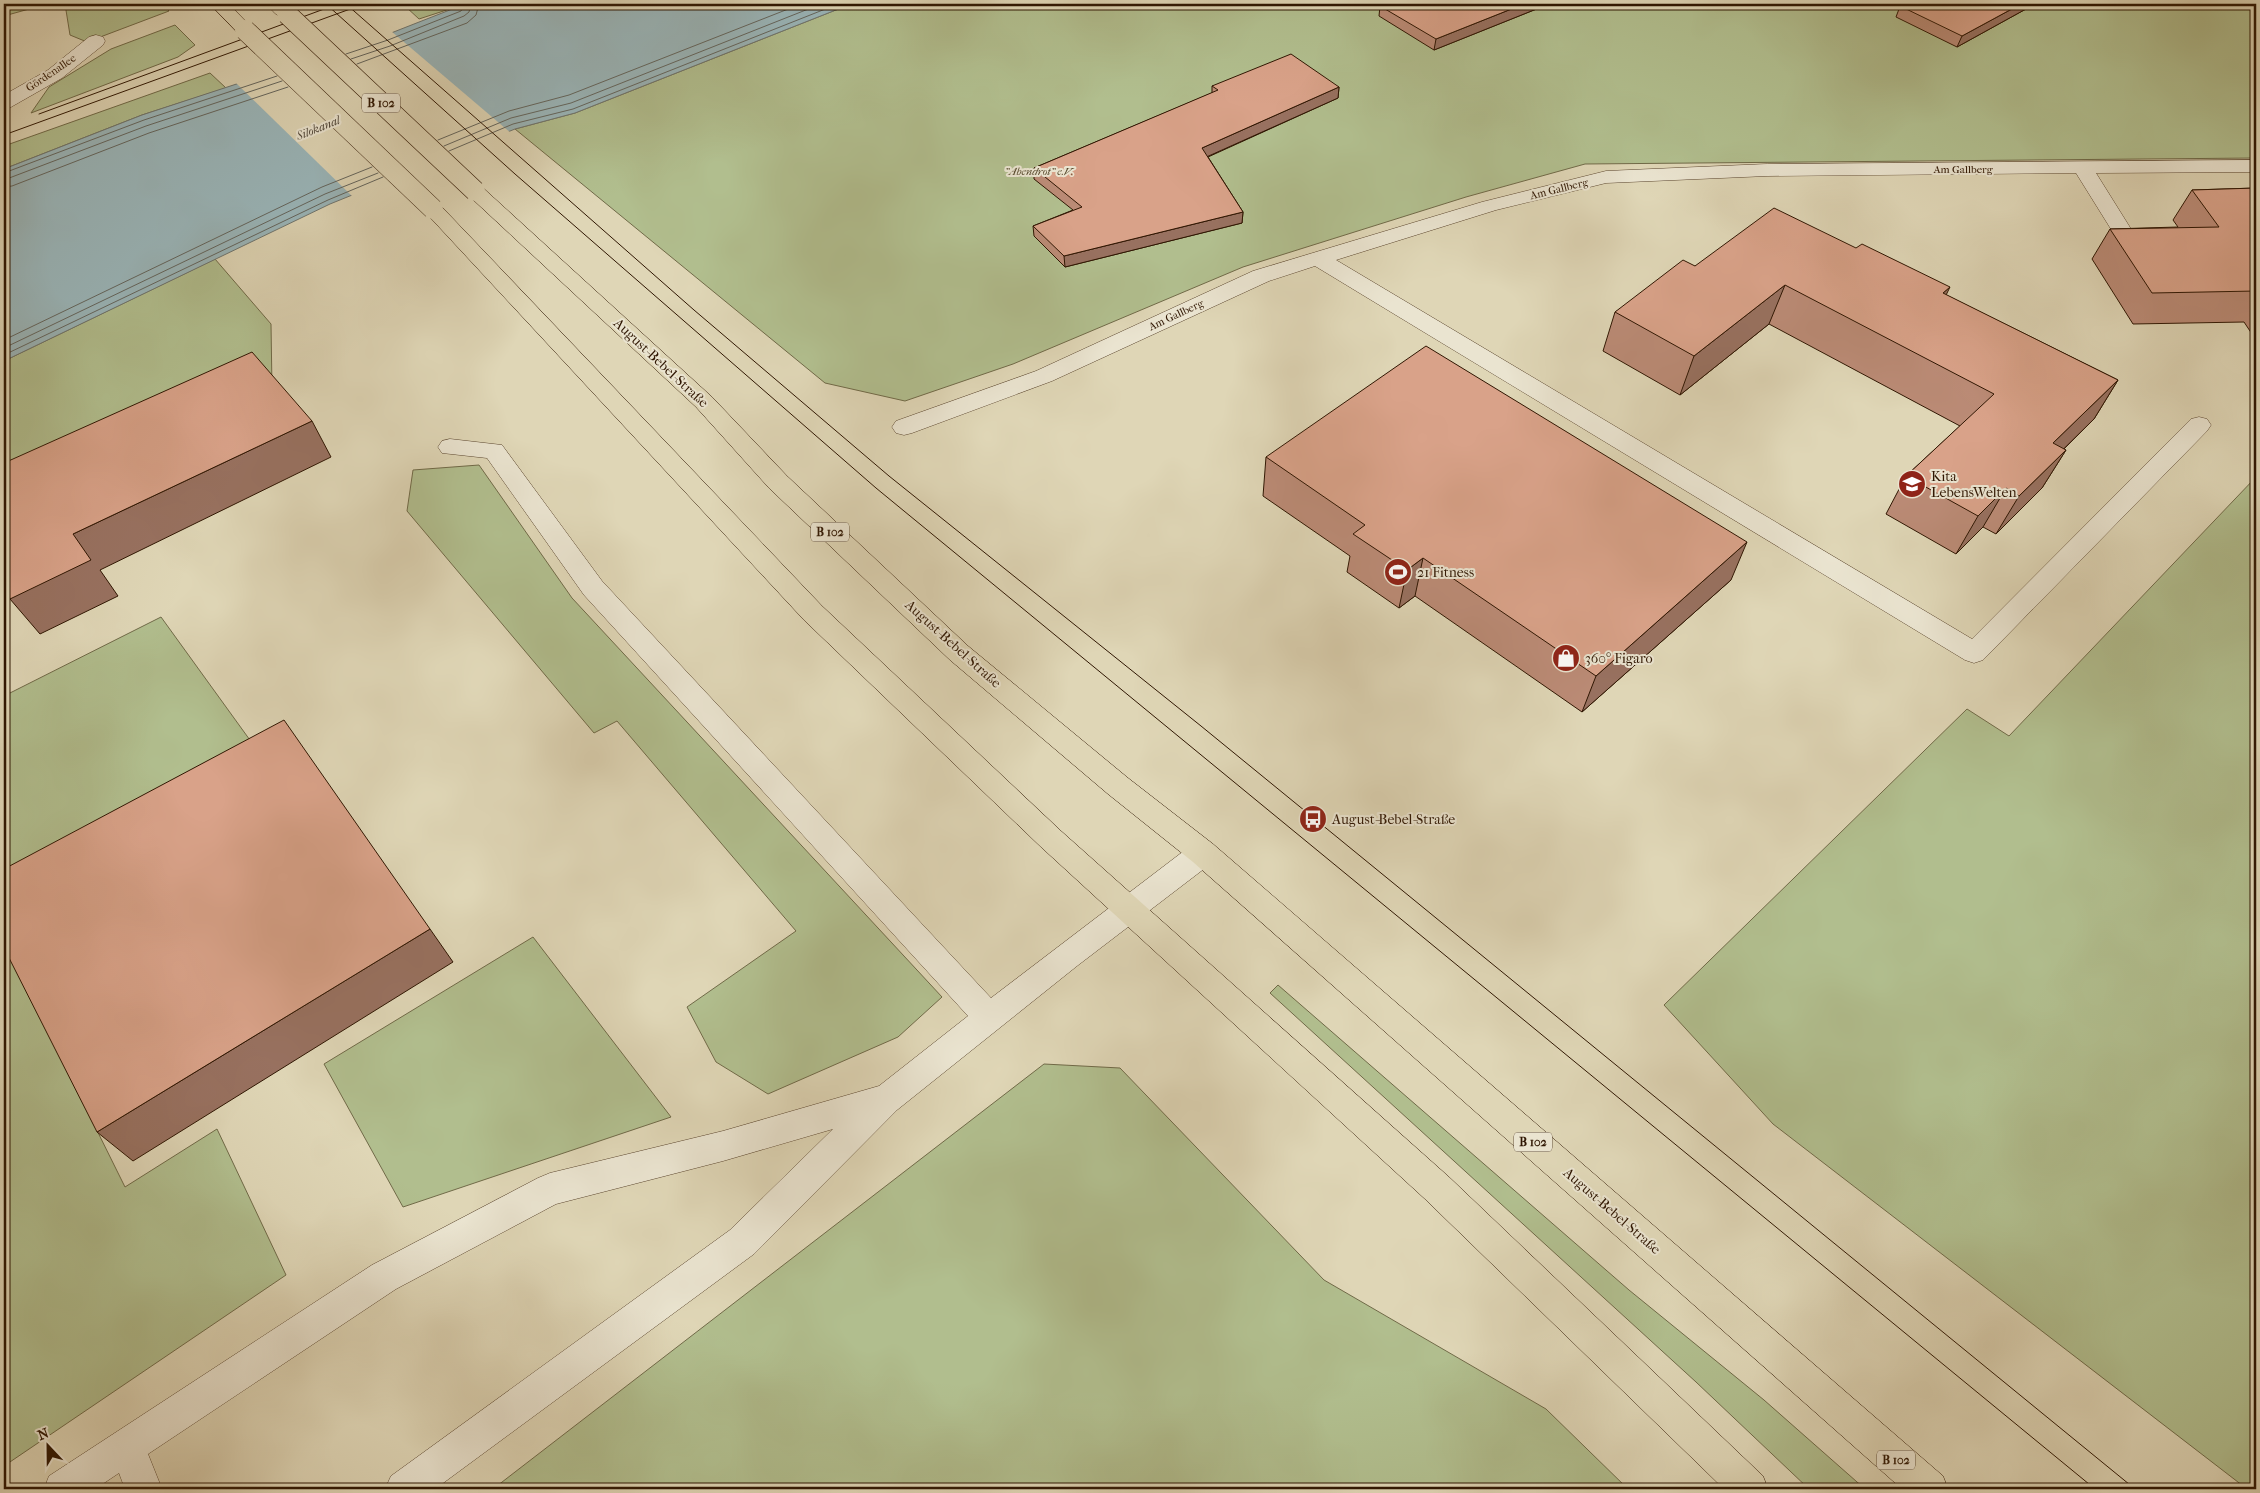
<svg xmlns="http://www.w3.org/2000/svg" width="2260" height="1493" font-family="'IM FELL French Canon',serif">
<style>
.green{fill:#b1be8e;stroke:#706a48}
.water{fill:#9ab6ba;stroke:#6f7670}
.pier{fill:#dfd6b6}
.lines{fill:none;stroke-linecap:round;stroke-linejoin:round}
.shore{stroke:#64665e;stroke-width:1}
.minor-casing{stroke:#5b462f;stroke-width:1}
.major-casing{stroke:#2f1602;stroke-width:1}
.minor{fill:#eae4d0;fill-rule:evenodd}
.major{fill:#dfd6b6;fill-rule:evenodd}
.tram{stroke:#2f1602;stroke-width:1}
.major-bridge-casing{stroke:#2f1602;stroke-width:21;stroke-linecap:butt}
.major-bridge{stroke:#dfd6b6;stroke-width:20}
.wall{fill:#bb8b76;stroke:#2f1602}
.shaded-wall{fill:#987160;stroke:#2f1602}
.building{fill:#d9a289;stroke:#2f1602}
.labels{text-anchor:middle;dominant-baseline:central;stroke-width:4;stroke-linejoin:round;paint-order:stroke}
.far-street-label{font-size:11px;fill:#2f1602;stroke:#eae4d0}
.far-park-label{font-size:11px;font-style:italic;fill:#56482c;stroke:#eae4d0}
.shield{fill:#eae4d0;stroke:#675440;stroke-width:1}
.shield-label{font-size:12px;font-weight:bold;fill:#2f1602}
.far-water-label{font-size:12px;font-style:italic;fill:#4f4639;stroke:#eae4d0}
.street-label{font-size:14px;fill:#2f1602;stroke:#eae4d0}
.poi-label{font-size:14px;fill:#2f1602;stroke:#eae4d0;text-anchor:start}
</style>
<rect width="100%" height="100%" fill="#dfd6b6"/>
<filter id="stains"><feTurbulence type="fractalNoise" baseFrequency=".004" numOctaves="4"/><feColorMatrix values="0 0 0 0 .2 0 0 0 0 .09 0 0 0 0 .02 0 0 0 .5 -.17"/></filter>
<radialGradient id="worn" r=".72"><stop offset=".6" stop-color="#630" stop-opacity="0"/><stop offset="1" stop-color="#630" stop-opacity=".3"/></radialGradient>
<!-- green -->
<g class="green">
<path d="M 4,4 L 47,4 L 4,16 Z"/>
<path d="M 65,4 L 163,4 L 169,11 L 87,42 L 70,35 Z"/>
<path d="M 413,4 L 465,4 L 419,19 L 405,6 Z"/>
<path d="M 851,4 L 2256,4 L 2256,158 L 1585,164 L 1466,197 L 1243,267 L 1013,364 L 905,401 L 825,383 L 515,129 L 575,113 Z"/>
<path d="M 175,25 L 195,45 L 178,57 L 31,113 L 49,87 L 111,49 Z"/>
<path d="M 210,73 L 226,88 L 142,115 L 4,169 L 4,146 Z"/>
<path d="M 215,259 L 271,324 L 272,389 L 4,512 L 4,361 Z"/>
<path d="M 479,465 L 572,598 L 942,997 L 898,1037 L 768,1094 L 716,1062 L 687,1007 L 796,931 L 617,721 L 594,733 L 407,511 L 413,470 Z"/>
<path d="M 2256,477 L 2256,1489 L 2247,1489 L 1773,1124 L 1664,1005 L 1967,709 L 2009,736 Z"/>
<path d="M 161,617 L 260,754 L 4,886 L 4,696 Z"/>
<path d="M 533,937 L 671,1117 L 403,1207 L 324,1064 Z"/>
<path d="M 4,943 L 125,1187 L 217,1129 L 286,1275 L 4,1466 Z"/>
<path d="M 1278,985 L 1629,1290 L 1764,1400 L 1865,1489 L 1809,1489 L 1696,1382 L 1270,993 Z"/>
<path d="M 1044,1064 L 1120,1068 L 1324,1280 L 1546,1409 L 1628,1489 L 493,1489 Z"/>
</g>
<!-- water -->
<path class="water" d="M 465,4 L 851,4 L 575,113 L 515,129 L 330,204 L 4,361 L 4,169 L 142,115 L 386,35 Z"/>
<!-- pier -->
<path class="pier" d="M 391,31 L 511,133 L 354,198 L 235,82 Z"/>
<g class="lines">
<!-- shore -->
<g class="shore">
<path d="M 346,54 L 388,40 L 461,11 L 465,4"/>
<path d="M 351,59 L 390,46 L 464,16 L 469,12 L 471,4"/>
<path d="M 357,64 L 467,23 L 476,15 L 479,4"/>
<path d="M 438,140 L 509,111 L 569,95 L 801,4"/>
<path d="M 444,146 L 511,118 L 571,103 L 821,4"/>
<path d="M 449,151 L 513,124 L 573,109 L 838,4"/>
<path d="M 4,173 L 144,120 L 277,76"/>
<path d="M 4,180 L 146,126 L 282,81"/>
<path d="M 4,187 L 12,186 L 149,133 L 288,87"/>
<path d="M 4,340 L 322,187 L 372,167"/>
<path d="M 4,348 L 325,194 L 378,173"/>
<path d="M 4,355 L 328,200 L 383,177"/>
</g>
<!-- minor casing -->
<g class="minor-casing">
<g id="minor">
<path d="M 96,35 L 103,37 L 105,41 L 103,45 L 62,78 L 11,107 L 4,109 L 4,95 L 48,70 L 89,37 Z"/>
<path d="M 2256,160 L 2256,172 L 2096,173 L 2136,237 L 2133,242 L 2126,243 L 2119,242 L 2076,173 L 1767,176 L 1606,183 L 1496,210 L 1336,260 L 1972,639 L 2191,419 L 2199,417 L 2207,419 L 2211,425 L 2207,431 L 1983,660 L 1974,663 L 1965,660 L 1315,266 L 1269,281 L 1052,381 L 912,433 L 904,435 L 896,433 L 892,427 L 896,421 L 1036,371 L 1253,271 L 1482,202 L 1606,171 L 1767,164 Z"/>
<path d="M 450,439 L 502,445 L 602,581 L 991,998 L 1193,844 L 1203,841 L 1213,844 L 1217,853 L 1213,862 L 1077,966 L 897,1110 L 754,1254 L 435,1489 L 385,1489 L 391,1476 L 730,1230 L 833,1129 L 723,1161 L 556,1204 L 396,1289 L 148,1454 L 162,1489 L 125,1489 L 119,1473 L 95,1489 L 44,1489 L 49,1476 L 372,1265 L 538,1178 L 550,1173 L 723,1131 L 879,1086 L 968,1016 L 584,595 L 487,458 L 442,453 L 438,447 L 442,441 Z"/>
</g>
</g>
<!-- major casing -->
<g class="major-casing">
<g id="major">
<path d="M 210,4 L 229,4 L 254,30 L 251,34 L 245,35 L 239,34 Z"/>
<path d="M 267,4 L 286,4 L 296,14 L 293,18 C 282,21 274,14 267,4 Z"/>
<path d="M 475,185 L 482,187 L 712,397 L 787,476 L 968,646 L 1128,778 L 1213,844 L 1943,1476 L 1948,1489 L 1902,1489 L 1193,862 L 1108,794 L 950,660 L 769,488 L 696,407 L 468,195 L 465,191 L 468,187 Z"/>
<path d="M 433,203 L 440,205 L 822,606 L 1061,831 L 1449,1177 L 1763,1476 L 1768,1489 L 1724,1489 L 1425,1199 L 1041,847 L 804,620 L 426,213 L 423,209 L 426,205 Z"/>
</g>
</g>
<!-- minor -->
<use href="#minor" class="minor"/>
<!-- major -->
<use href="#major" class="major"/>
<!-- tram -->
<g class="tram">
<path d="M 326,4 L 515,174 L 876,488 L 2095,1489"/>
<path d="M 346,4 L 694,310 L 889,476 L 1201,726 L 2135,1489"/>
<path d="M 39,114 L 335,5"/>
<path d="M 4,135 L 364,4"/>
</g>
<!-- major-bridge casing -->
<g class="major-bridge-casing">
<g id="major-bridge">
<path d="M 287,14 L 475,191"/>
<path d="M 245,30 L 433,209"/>
</g>
</g>
<!-- major-bridge -->
<use href="#major-bridge" class="major-bridge"/>
</g>
<!-- wall -->
<g class="wall">
<path d="M 1385,4 L 1549,4 L 1434,50 L 1379,16 L 1380,6 Z"/>
<path d="M 1891,4 L 2035,4 L 1957,47 L 1896,17 L 1899,9 Z"/>
<path d="M 1212,86 L 1339,87 L 1338,98 L 1208,157 L 1243,212 L 1242,223 L 1065,267 L 1034,236 L 1033,226 L 1073,210 L 1034,179 L 1034,168 L 1212,93 Z"/>
<path d="M 2256,188 L 2256,334 L 2252,334 L 2244,322 L 2133,324 L 2092,259 L 2110,229 L 2178,227 L 2173,220 L 2192,190 Z"/>
<path d="M 1695,266 L 1946,295 L 2118,380 L 2094,419 L 2064,449 L 2066,450 L 2042,488 L 1996,534 L 1983,527 L 1956,554 L 1886,514 L 1906,476 L 1960,426 L 1769,324 L 1680,395 L 1603,351 L 1615,312 Z"/>
<path d="M 1266,457 L 1731,580 L 1582,712 L 1415,596 L 1399,608 L 1347,572 L 1350,556 L 1263,496 Z"/>
</g>
<!-- shaded-wall -->
<g class="shaded-wall">
<path d="M 1524,4 L 1549,4 L 1434,50 L 1436,39 Z"/>
<path d="M 2021,4 L 2035,4 L 1957,47 L 1962,36 Z"/>
<path d="M 1339,87 L 1338,98 L 1202,159 L 1202,148 Z"/>
<path d="M 1243,212 L 1242,223 L 1065,267 L 1064,256 Z"/>
<path d="M 1785,285 L 1769,324 L 1680,395 L 1694,356 Z"/>
<path d="M 1950,287 L 1931,326 L 1943,293 Z"/>
<path d="M 2118,380 L 2094,419 L 2030,482 L 2053,443 Z"/>
<path d="M 312,421 L 331,457 L 100,570 L 118,596 L 40,634 L 10,599 L 73,534 Z"/>
<path d="M 2066,450 L 2042,488 L 1996,534 L 2019,496 Z"/>
<path d="M 2006,488 L 1983,527 L 1956,554 L 1978,516 Z"/>
<path d="M 1747,542 L 1731,580 L 1582,712 L 1596,676 Z"/>
<path d="M 1423,558 L 1415,596 L 1399,608 L 1407,570 Z"/>
<path d="M 430,929 L 453,962 L 133,1161 L 97,1132 Z"/>
</g>
<!-- building -->
<g class="building">
<path d="M 1385,4 L 1524,4 L 1436,39 L 1380,6 Z"/>
<path d="M 1907,4 L 2021,4 L 1962,36 L 1900,6 Z"/>
<path d="M 1291,54 L 1339,87 L 1202,148 L 1243,212 L 1064,256 L 1033,226 L 1082,207 L 1034,168 L 1218,90 L 1212,86 Z"/>
<path d="M 2256,188 L 2256,291 L 2152,293 L 2110,229 L 2219,227 L 2192,190 Z"/>
<path d="M 1774,208 L 1856,248 L 1862,244 L 1950,287 L 1943,293 L 2118,380 L 2053,443 L 2066,450 L 2019,496 L 2006,488 L 1978,516 L 1906,476 L 1994,394 L 1785,285 L 1694,356 L 1615,312 L 1683,260 L 1695,266 Z"/>
<path d="M 1426,346 L 1747,542 L 1596,676 L 1423,558 L 1407,570 L 1353,534 L 1365,525 L 1266,457 Z"/>
<path d="M 252,352 L 312,421 L 73,534 L 91,560 L 10,599 L 4,589 L 4,463 Z"/>
<path d="M 284,720 L 430,929 L 97,1132 L 4,948 L 4,869 Z"/>
</g>
<!-- icons -->
<defs>
<g id="school-disc" transform="scale(1.4375)"><circle r="9.5" fill="#8f2418" stroke="#eae4d0"/><path d="M0-5L7-2L0 1L-7-2ZM-4 1L0 2.5L4 1V4Q0 6-4 4Z" fill="#fff"/></g>
<g id="stadium-disc" transform="scale(1.4375)"><circle r="9.5" fill="#8f2418" stroke="#eae4d0"/><path d="M0-5a6.5 5 0 1 0 0 10a6.5 5 0 1 0 0-10ZM-3.5-1.8h7v3.6h-7Z" fill="#fff"/></g>
<g id="shop-disc" transform="scale(1.4375)"><circle r="9.5" fill="#8f2418" stroke="#eae4d0"/><path d="M-5-2.5h2.3a2.7 3.5 0 0 1 5.4 0H5L5.5 6h-11ZM-1.5-2.5h3a1.5 2.3 0 0 0-3 0Z" fill="#fff"/></g>
<g id="bus-disc" transform="scale(1.4375)"><circle r="9.5" fill="#8f2418" stroke="#eae4d0"/><path d="M-5-6H5V4H4V6H2V4H-2V6H-4V4H-5ZM-3.5-4V0h7V-4ZM-3.5 1.2v1.5H-2V1.2ZM2 1.2v1.5H3.5V1.2Z" fill="#fff"/></g>
</defs>
<g fill-rule="evenodd">
<use href="#school-disc" x="1912" y="484"/>
<use href="#stadium-disc" x="1398" y="572"/>
<use href="#shop-disc" x="1566" y="658"/>
<use href="#bus-disc" x="1313" y="819"/>
</g>
<g class="labels">
<!-- far-street labels -->
<g class="far-street-label">
<text transform="translate(51 73) rotate(-34)">Gördenallee</text>
<text x="1963" y="169">Am Gallberg</text>
<text transform="translate(1559 189) rotate(-14)">Am Gallberg</text>
<text transform="translate(1176 315) rotate(-25)">Am Gallberg</text>
</g>
<!-- far-park labels -->
<g class="far-park-label">
<text x="1039" y="171">"Abendrot" e.V.</text>
</g>
<!-- shield labels -->
<g class="shield">
<rect x="362" y="93.5" width="38" height="19" rx="4"/>
<rect x="811" y="522.5" width="38" height="19" rx="4"/>
<rect x="1514" y="1132.5" width="38" height="19" rx="4"/>
<rect x="1877" y="1450.5" width="38" height="19" rx="4"/>
</g>
<g class="shield-label">
<text x="381" y="103">B 102</text>
<text x="830" y="532">B 102</text>
<text x="1533" y="1142">B 102</text>
<text x="1896" y="1460">B 102</text>
</g>
<!-- far-water labels -->
<g class="far-water-label">
<text transform="translate(318 128) rotate(-22)">Silokanal</text>
</g>
<!-- street labels -->
<g class="street-label">
<text transform="translate(661 363) rotate(43)">August-Bebel-Straße</text>
<text transform="translate(953 644) rotate(42)">August-Bebel-Straße</text>
<text transform="translate(1612 1211) rotate(41)">August-Bebel-Straße</text>
</g>
<!-- poi labels -->
<g class="poi-label">
<text x="1931" y="476">Kita<tspan x="1931" dy="16">LebensWelten</tspan></text>
<text x="1417" y="572">21 Fitness</text>
<text x="1585" y="658">360° Figaro</text>
<text x="1332" y="819">August-Bebel-Straße</text>
</g>
</g>
<!-- margin -->
<rect width="2260" height="1493" fill="none" stroke="#dfd6b6" stroke-width="20"/>
<rect x="5" y="5" width="2250" height="1483" fill="none" stroke="#2f1602" stroke-width="2.5"/>
<rect x="10" y="10" width="2240" height="1473" fill="none" stroke="#2f1602"/>
<!-- north arrow -->
<g transform="translate(48 1446) rotate(338)" stroke="#eae4d0" stroke-width="4" paint-order="stroke">
<path d="M0-4L9 19L0 12L-9 19Z" fill="#2f1602"/>
<text y="-8" font-size="14" font-weight="bold" text-anchor="middle" fill="#2f1602">N</text>
</g>
<rect width="100%" height="100%" filter="url(#stains)"/>
<rect width="100%" height="100%" fill="url(#worn)"/>
</svg>
